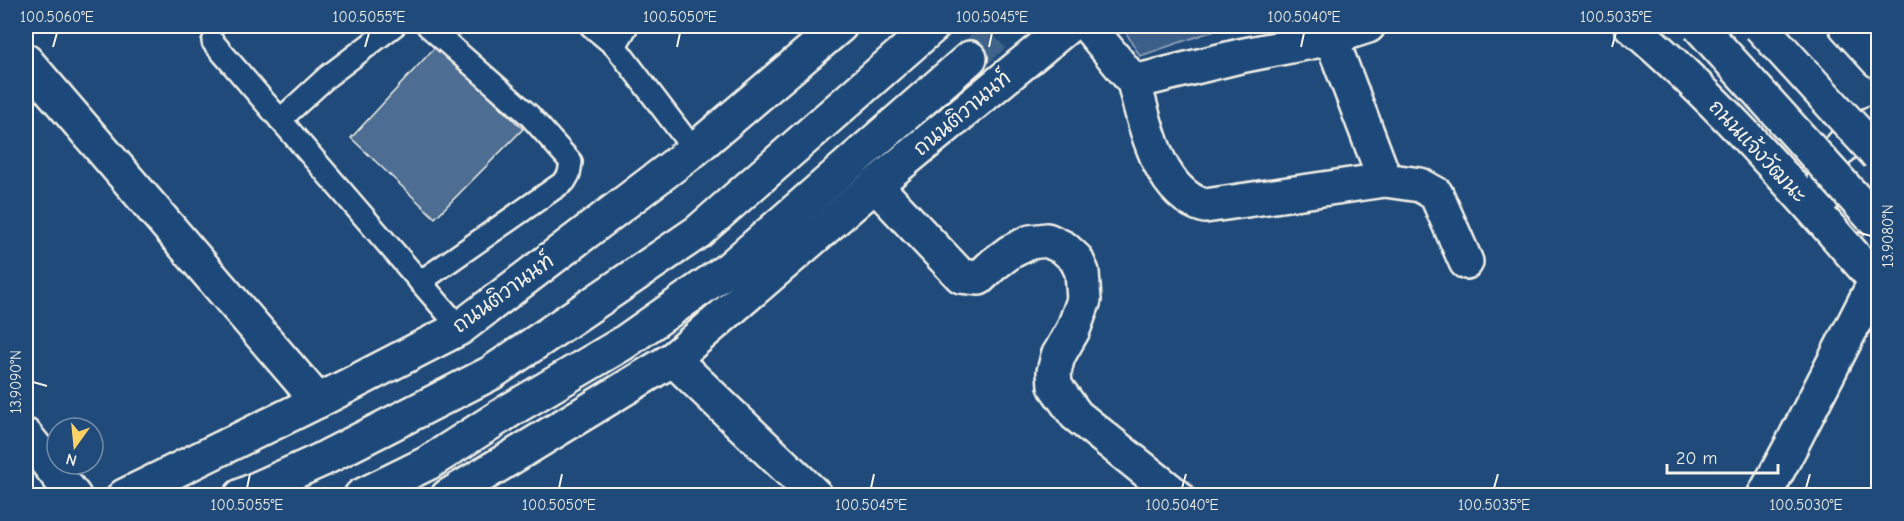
<svg xmlns="http://www.w3.org/2000/svg" width="1904" height="521" font-family="'Comic Neue','Playpen Sans Thai',sans-serif">
<style>
.green{fill:#3a5f88;stroke:#97a8b8;stroke-width:1.5}
.building{fill:#4d6e92;stroke:#f4f1e8;stroke-width:1.5}
.lines{fill:none;stroke-linecap:round;stroke-linejoin:round}
.primary-tunnel{stroke:#3f638a;stroke-width:33;stroke-dasharray:33 16;stroke-linecap:butt}
.service-casing{stroke:#f4f1e8;stroke-width:26}
.minor-casing{stroke:#f4f1e8;stroke-width:38}
.secondary-casing{stroke:#f4f1e8;stroke-width:38}
.primary-casing{stroke:#f4f1e8;stroke-width:38}
.service{stroke:#1f4a7a;stroke-width:21}
.minor{stroke:#1f4a7a;stroke-width:33}
.secondary{stroke:#1f4a7a;stroke-width:33}
.primary{stroke:#1f4a7a;stroke-width:33}
.primary-bridge-casing{stroke:#f4f1e8;stroke-width:38;stroke-linecap:butt}
.primary-bridge{stroke:#1f4a7a;stroke-width:33}
.ticks{fill:none;stroke:#f4f1e8;stroke-width:2}
.labels{text-anchor:middle;dominant-baseline:central;stroke-width:6;stroke-linejoin:round;paint-order:stroke}
.street-label{font-size:21px;fill:#f4f1e8;stroke:#1f4a7a}
.neatline{fill:none;stroke:#f4f1e8;stroke-width:2}
.ticks-label{font-size:15px;text-anchor:middle;fill:#f4f1e8}
</style>
<rect width="100%" height="100%" fill="#1f4a7a"/>
<filter id="ink" filterUnits="userSpaceOnUse"><feTurbulence type="fractalNoise" baseFrequency=".0167" numOctaves="2"/><feDisplacementMap in="SourceGraphic" scale="12" xChannelSelector="R" yChannelSelector="G"/><feConvolveMatrix kernelMatrix="1 2 1 2 8 2 1 2 1" color-interpolation-filters="sRGB"/></filter>
<g filter="url(#ink)">
<!-- green -->
<path class="green" d="M 1122,26 L 1246,26 L 1219,29 L 1140,56 Z"/>
<!-- building -->
<path class="building" d="M 437,45 L 523,129 L 435,218 L 351,138 Z"/>
<g class="lines">
<!-- primary-tunnel -->
<path class="primary-tunnel" d="M 970,58 L 1005,26"/>
<!-- service casing -->
<g class="service-casing">
<g id="service">
<path d="M 591,26 L 615,46 L 694,150"/>
<path d="M 213,42 L 460,328"/>
<path d="M 615,46 L 627,26"/>
<path d="M 280,120 L 328,76 L 394,26"/>
<path d="M 420,282 L 565,181 L 569,174 L 571,162 L 529,115 L 428,26"/>
</g>
</g>
<!-- minor casing -->
<g class="minor-casing">
<g id="minor">
<path d="M 1088,26 L 1134,82 L 1240,56 L 1331,38 L 1368,26"/>
<path d="M 1331,38 L 1385,180"/>
<path d="M 26,61 L 318,401"/>
<path d="M 1134,82 C 1145,123 1158,193 1205,206 L 1385,180 L 1420,185 L 1436,194 L 1466,262"/>
<path d="M 875,185 L 961,276 L 979,278 L 994,264 L 1010,252 L 1030,242 L 1047,240 L 1064,248 L 1076,259 L 1082,272 L 1084,300 L 1073,330 L 1058,356 L 1054,372 L 1055,386 L 1076,415 L 1177,496"/>
<path d="M 673,359 L 816,496"/>
<path d="M 26,436 L 74,496"/>
<path d="M 1764,496 L 1791,446 L 1876,280"/>
</g>
</g>
<!-- secondary casing -->
<g class="secondary-casing">
<g id="secondary">
<path d="M 1631,26 C 1722,103 1799,194 1878,283"/>
<path d="M 1846,26 L 1878,61"/>
<path d="M 1825,196 C 1825,191 1824,186 1824,181 C 1826,157 1856,128 1878,121"/>
</g>
</g>
<!-- primary casing -->
<g class="primary-casing">
<g id="primary">
<path d="M 124,496 L 318,401 L 460,328 L 694,150 L 840,26"/>
<path d="M 241,496 L 321,460 L 491,373 L 698,232 L 933,26"/>
<path d="M 361,496 L 428,463 L 512,409 L 622,344 L 730,268 L 970,58"/>
<path d="M 448,496 L 673,359 L 875,185 L 1068,26"/>
</g>
</g>
<!-- service -->
<use href="#service" class="service"/>
<!-- minor -->
<use href="#minor" class="minor"/>
<!-- secondary -->
<use href="#secondary" class="secondary"/>
<!-- primary -->
<use href="#primary" class="primary"/>
<!-- primary-bridge casing -->
<g class="primary-bridge-casing">
<g id="primary-bridge">
<path d="M 1699,26 L 1878,224"/>
<path d="M 1760,26 L 1878,155"/>
</g>
</g>
<!-- primary-bridge -->
<use href="#primary-bridge" class="primary-bridge"/>
</g>
</g>
<!-- ticks -->
<path class="ticks" d="M 53,47 L 57,33M 365,47 L 369,33M 677,47 L 680,33M 989,47 L 992,33M 1301,47 L 1304,33M 1612,47 L 1616,33M 1857,232 L 1871,236M 33,382 L 47,386M 247,488 L 250,474M 559,488 L 562,474M 871,488 L 874,474M 1182,488 L 1186,474M 1494,488 L 1498,474M 1806,488 L 1810,474"/>
<g class="labels">
<!-- street labels -->
<g class="street-label">
<text transform="translate(962 113) rotate(-40)">ถนนติวานนท์</text>
<text transform="translate(1758 151) rotate(47)">ถนนแจ้งวัฒนะ</text>
<text transform="translate(503 293) rotate(-36)">ถนนติวานนท์</text>
</g>
</g>
<!-- margin -->
<rect width="1904" height="521" fill="none" stroke="#1f4a7a" stroke-width="66"/>
<!-- north arrow -->
<g transform="translate(75 446) rotate(195)"><circle r="28" fill="#1f4a7a" stroke="#748da6" stroke-width="1.5"/>
<path d="M0-4.5L10 22L0 15L-10 22Z" fill="#ffd166"/>
<text y="-9" font-size="16" font-weight="bold" text-anchor="middle" fill="#f4f1e8">N</text>
</g>
<!-- scale -->
<path d="M1667 464v9h111v-9" fill="none" stroke="#f4f1e8" stroke-width="3"/>
<text x="1676" y="464" font-size="18" fill="#f4f1e8" stroke="#1f4a7a" stroke-width="4.5" paint-order="stroke">20 m</text>
<rect x="33" y="33" width="1838" height="455" class="neatline"/>
<g class="ticks-label">
<text x="57" y="22">100.5060°E</text>
<text x="369" y="22">100.5055°E</text>
<text x="680" y="22">100.5050°E</text>
<text x="992" y="22">100.5045°E</text>
<text x="1304" y="22">100.5040°E</text>
<text x="1616" y="22">100.5035°E</text>
<text transform="translate(1888 236) rotate(-90)" y="5">13.9080°N</text>
<text transform="translate(16 382) rotate(-90)" y="5">13.9090°N</text>
<text x="247" y="510">100.5055°E</text>
<text x="559" y="510">100.5050°E</text>
<text x="871" y="510">100.5045°E</text>
<text x="1182" y="510">100.5040°E</text>
<text x="1494" y="510">100.5035°E</text>
<text x="1806" y="510">100.5030°E</text>
</g>
</svg>
